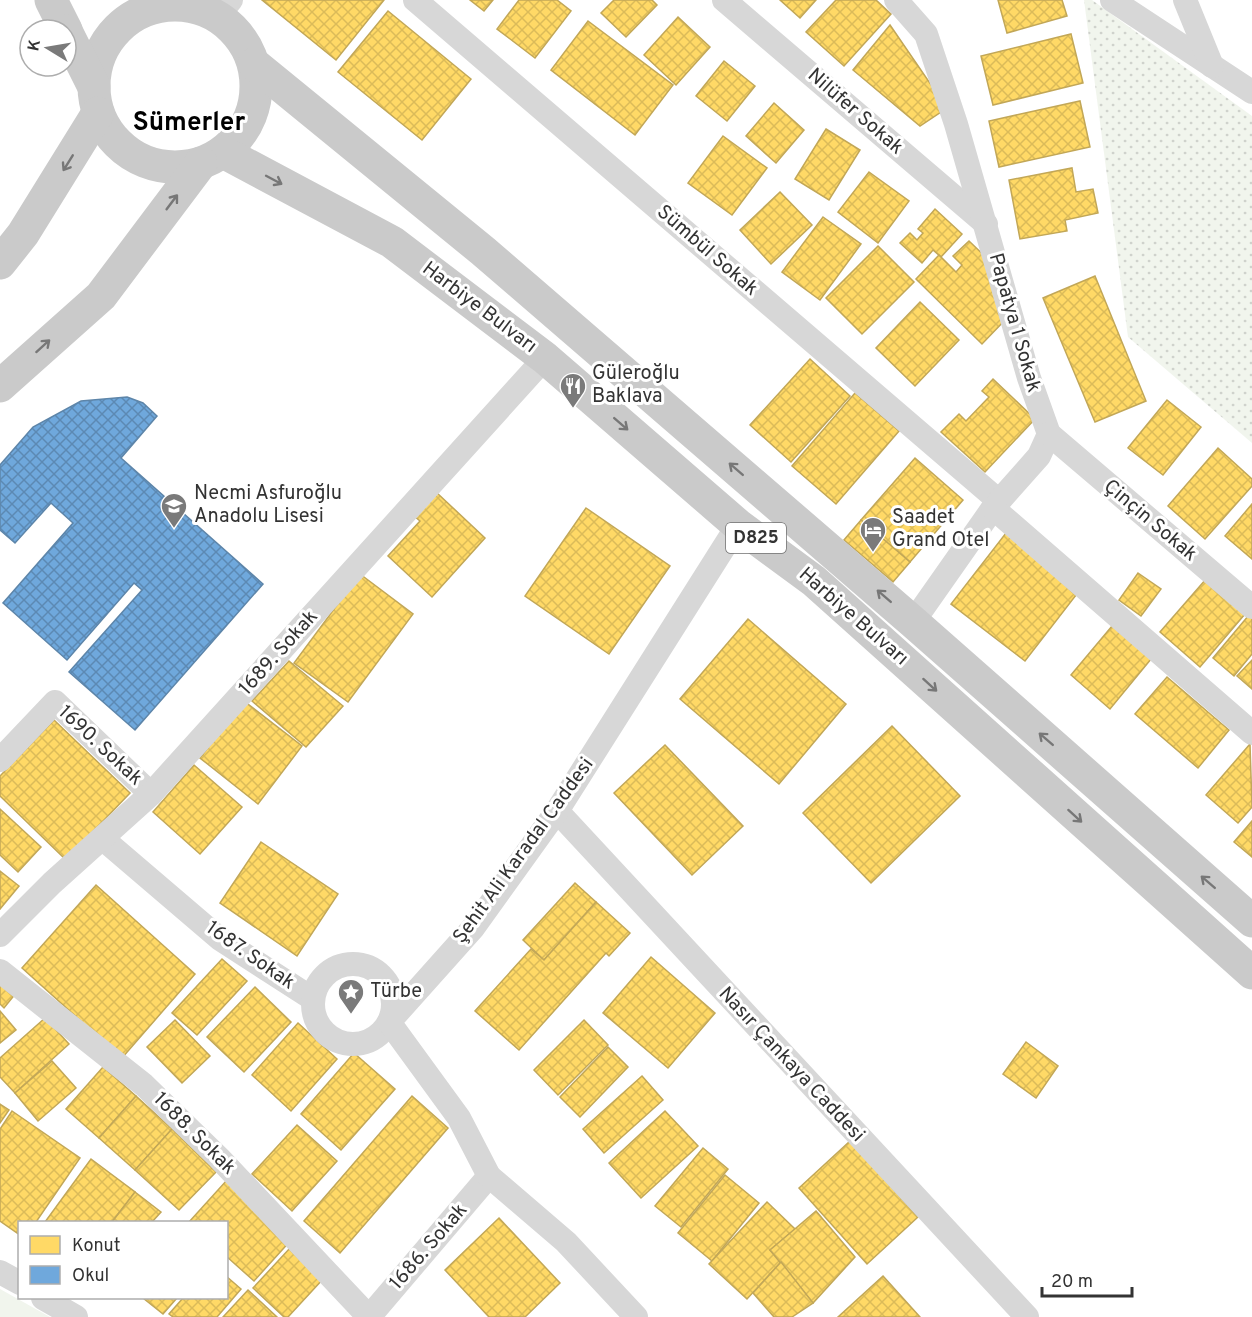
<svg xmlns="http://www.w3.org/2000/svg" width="1252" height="1317" font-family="Overpass,sans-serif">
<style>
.grass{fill:url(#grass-dots)}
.park{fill:#f1f5ed}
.homes{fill:url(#homes-cross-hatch);stroke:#c2a757;stroke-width:1.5}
.schools{fill:url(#schools-cross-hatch);stroke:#5d85a9;stroke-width:1.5}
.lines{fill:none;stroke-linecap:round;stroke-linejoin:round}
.street{stroke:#d7d7d7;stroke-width:24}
.primary{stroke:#cacaca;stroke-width:33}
.oneway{stroke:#777}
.labels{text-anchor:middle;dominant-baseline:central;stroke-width:6;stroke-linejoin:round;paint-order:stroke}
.shield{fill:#fff;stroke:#707070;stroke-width:1.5}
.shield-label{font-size:18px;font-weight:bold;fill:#333}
.street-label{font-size:20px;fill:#333;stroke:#fff}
.poi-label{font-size:20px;fill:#333;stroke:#fff;text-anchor:start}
.district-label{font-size:26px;font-weight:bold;fill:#000;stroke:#fff}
</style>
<defs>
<pattern id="grass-dots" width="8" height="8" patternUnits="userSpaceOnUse" patternTransform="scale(1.5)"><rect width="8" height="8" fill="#f1f5ed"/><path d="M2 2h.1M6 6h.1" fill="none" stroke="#cfd2cc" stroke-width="1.8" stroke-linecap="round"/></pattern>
<pattern id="homes-cross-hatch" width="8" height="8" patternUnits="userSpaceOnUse" patternTransform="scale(1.5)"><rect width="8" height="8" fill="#ffd966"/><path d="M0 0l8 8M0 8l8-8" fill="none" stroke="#dbbb59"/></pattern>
<pattern id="schools-cross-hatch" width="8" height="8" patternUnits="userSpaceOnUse" patternTransform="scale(1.5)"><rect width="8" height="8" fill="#6fa8dc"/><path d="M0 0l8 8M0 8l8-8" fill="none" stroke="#5c89b3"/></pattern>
</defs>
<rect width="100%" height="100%" fill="#fff"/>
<!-- grass -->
<path class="grass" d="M 1084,0 L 1092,0 L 1252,116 L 1252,443 L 1128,337 Z"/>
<!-- park -->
<path class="park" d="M 0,1289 L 50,1317 L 0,1317 Z"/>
<!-- homes -->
<g class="homes">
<path d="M 262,0 L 384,0 L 336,60 Z"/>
<path d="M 470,0 L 493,0 L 484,11 Z"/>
<path d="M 519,0 L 557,0 L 571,11 L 535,58 L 497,29 Z"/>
<path d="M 614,0 L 652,0 L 657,5 L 626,37 L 601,13 Z"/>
<path d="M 780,0 L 816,0 L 800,18 Z"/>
<path d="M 836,0 L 876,0 L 891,14 L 844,66 L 806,32 Z"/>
<path d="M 998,0 L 1062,0 L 1067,16 L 1007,33 Z"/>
<path d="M 388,11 L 471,79 L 422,140 L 338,72 Z"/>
<path d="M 678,17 L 710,47 L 676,85 L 644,55 Z"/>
<path d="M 588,21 L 673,85 L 635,135 L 551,70 Z"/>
<path d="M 890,25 L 947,108 L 920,126 L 853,70 Z"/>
<path d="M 1071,34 L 1083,83 L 993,105 L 981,56 Z"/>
<path d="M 724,61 L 755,86 L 727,121 L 696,96 Z"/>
<path d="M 1080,101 L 1090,147 L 999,167 L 989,121 Z"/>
<path d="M 774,103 L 804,130 L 776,163 L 746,136 Z"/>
<path d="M 826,129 L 860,150 L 829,200 L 795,179 Z"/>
<path d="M 723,136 L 767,168 L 732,215 L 688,183 Z"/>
<path d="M 1072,168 L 1076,192 L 1093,189 L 1098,213 L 1065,220 L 1067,231 L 1020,239 L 1009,180 Z"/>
<path d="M 869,172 L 909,201 L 878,243 L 838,212 Z"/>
<path d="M 780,192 L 812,225 L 771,264 L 740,230 Z"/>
<path d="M 935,209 L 962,234 L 941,257 L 933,250 L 922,263 L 900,243 L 910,233 L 917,240 L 923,233 L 918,229 Z"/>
<path d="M 823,217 L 861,244 L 820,300 L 782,272 Z"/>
<path d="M 969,241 L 995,266 L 1006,319 L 982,344 L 916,279 L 939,255 L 956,272 L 962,265 L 953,256 Z"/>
<path d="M 878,246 L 914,282 L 862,334 L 826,298 Z"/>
<path d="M 1095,276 L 1146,401 L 1095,422 L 1043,298 Z"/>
<path d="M 920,302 L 959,340 L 915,386 L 876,348 Z"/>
<path d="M 810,359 L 850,396 L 791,462 L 750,425 Z"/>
<path d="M 993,379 L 1035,419 L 985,472 L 941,432 L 959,414 L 966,421 L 989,397 L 982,391 Z"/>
<path d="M 855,393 L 899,431 L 836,504 L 792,466 Z"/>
<path d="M 1167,400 L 1201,427 L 1163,475 L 1128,448 Z"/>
<path d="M 1218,448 L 1252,479 L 1252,486 L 1205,539 L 1168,506 Z"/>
<path d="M 915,458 L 963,500 L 910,562 L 861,520 Z"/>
<path d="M 436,492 L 485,538 L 432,597 L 388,556 L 420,521 L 414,516 Z"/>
<path d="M 1252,504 L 1252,559 L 1225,536 Z"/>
<path d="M 586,508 L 670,566 L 609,654 L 525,596 Z"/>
<path d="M 861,520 L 910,562 L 893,582 L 844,540 Z"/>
<path d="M 1006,533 L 1080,590 L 1025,661 L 951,604 Z"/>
<path d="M 1138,573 L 1161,589 L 1141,616 L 1119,600 Z"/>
<path d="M 360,574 L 413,614 L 348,702 L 294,663 Z"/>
<path d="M 1206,579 L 1245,614 L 1200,667 L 1160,632 Z"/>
<path d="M 1249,615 L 1252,617 L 1252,654 L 1234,676 L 1213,658 Z"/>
<path d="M 748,619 L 846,704 L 779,784 L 680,699 Z"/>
<path d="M 1112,626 L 1151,659 L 1110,709 L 1071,675 Z"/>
<path d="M 1252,660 L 1252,689 L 1237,676 Z"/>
<path d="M 289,661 L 343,706 L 306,747 L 252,701 Z"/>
<path d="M 1167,677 L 1229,730 L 1198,768 L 1135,714 Z"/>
<path d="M 244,701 L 302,746 L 258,804 L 200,758 Z"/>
<path d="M 54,720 L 130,793 L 66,860 L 0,796 L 0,776 Z"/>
<path d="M 892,726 L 960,796 L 871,883 L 803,813 Z"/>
<path d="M 1250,744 L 1252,807 L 1238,823 L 1206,795 Z"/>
<path d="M 665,745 L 743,826 L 692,875 L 614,793 Z"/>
<path d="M 194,765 L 242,807 L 200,854 L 153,812 Z"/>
<path d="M 0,809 L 41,847 L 18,872 L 0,855 Z"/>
<path d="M 1252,821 L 1252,857 L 1234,842 Z"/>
<path d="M 261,842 L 338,894 L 297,956 L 220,903 Z"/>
<path d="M 0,871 L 19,886 L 0,909 Z"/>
<path d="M 575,883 L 596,902 L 544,960 L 523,940 Z"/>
<path d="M 96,885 L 195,974 L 122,1058 L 22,968 Z"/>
<path d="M 596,902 L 630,933 L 609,956 L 606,953 L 519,1050 L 475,1011 L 531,949 L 544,960 Z"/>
<path d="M 651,957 L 715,1013 L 668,1068 L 603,1013 Z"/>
<path d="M 222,959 L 247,981 L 197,1035 L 172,1013 Z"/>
<path d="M 0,980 L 16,993 L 4,1008 L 0,1004 Z"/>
<path d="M 255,987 L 291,1022 L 244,1072 L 207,1037 Z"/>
<path d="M 0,1011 L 16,1030 L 0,1043 Z"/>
<path d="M 45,1018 L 69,1044 L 15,1093 L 0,1077 L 0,1058 Z"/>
<path d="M 175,1020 L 210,1056 L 182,1083 L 147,1047 Z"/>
<path d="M 584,1020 L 608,1045 L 558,1095 L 534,1070 Z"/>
<path d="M 298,1023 L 337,1059 L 291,1111 L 252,1075 Z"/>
<path d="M 1026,1042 L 1058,1066 L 1036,1098 L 1003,1074 Z"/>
<path d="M 608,1047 L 628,1067 L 580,1117 L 560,1097 Z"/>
<path d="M 354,1053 L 395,1089 L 341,1150 L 301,1114 Z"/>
<path d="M 52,1061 L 76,1088 L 38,1121 L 15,1093 Z"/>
<path d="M 103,1067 L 136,1096 L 99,1138 L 66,1109 Z"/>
<path d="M 642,1076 L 663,1100 L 604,1153 L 583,1129 Z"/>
<path d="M 136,1096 L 172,1129 L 135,1170 L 99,1138 Z"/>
<path d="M 412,1096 L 448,1128 L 340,1253 L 304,1221 Z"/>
<path d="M 0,1104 L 9,1110 L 0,1123 Z"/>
<path d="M 12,1111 L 80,1158 L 36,1222 L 20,1222 L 20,1235 L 0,1221 L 0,1129 Z"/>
<path d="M 665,1111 L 698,1146 L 641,1198 L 609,1163 Z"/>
<path d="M 297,1125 L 337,1161 L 292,1211 L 252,1174 Z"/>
<path d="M 172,1129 L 216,1172 L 179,1210 L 135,1170 Z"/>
<path d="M 850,1141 L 918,1217 L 867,1264 L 799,1188 Z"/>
<path d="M 703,1148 L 728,1169 L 681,1227 L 655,1206 Z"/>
<path d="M 91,1159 L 135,1192 L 112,1222 L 45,1222 Z"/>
<path d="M 725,1175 L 759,1203 L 712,1261 L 678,1233 Z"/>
<path d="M 227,1180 L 292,1239 L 254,1281 L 226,1256 L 226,1222 L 189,1222 Z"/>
<path d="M 135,1192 L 161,1212 L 152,1222 L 112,1222 Z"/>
<path d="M 767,1202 L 795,1229 L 770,1250 L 781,1262 L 747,1299 L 709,1264 Z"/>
<path d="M 816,1211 L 855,1257 L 813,1303 L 770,1250 Z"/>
<path d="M 499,1218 L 560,1283 L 525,1317 L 489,1317 L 445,1270 Z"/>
<path d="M 290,1248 L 323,1279 L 288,1317 L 284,1317 L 253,1288 Z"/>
<path d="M 781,1262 L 813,1303 L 792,1317 L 774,1317 L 753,1293 Z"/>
<path d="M 226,1276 L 241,1289 L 217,1317 L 173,1317 L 169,1314 L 183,1298 L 226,1298 Z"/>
<path d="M 883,1276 L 920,1317 L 838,1317 Z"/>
<path d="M 248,1290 L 277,1317 L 223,1317 Z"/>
<path d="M 143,1298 L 177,1298 L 163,1314 Z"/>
</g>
<!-- schools -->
<path class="schools" d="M 127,397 L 143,403 L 157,416 L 121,458 L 263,584 L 135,730 L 69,672 L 142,590 L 134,583 L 67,660 L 3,603 L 73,523 L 51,503 L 15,543 L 0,530 L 0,465 L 33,427 L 81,401 Z"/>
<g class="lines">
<!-- street -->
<g class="street">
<path d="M 415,0 L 999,501"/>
<path d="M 724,0 L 986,224"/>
<path d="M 896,0 L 926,34 L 956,124 L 1029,378 L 1049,434 L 1039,456 L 993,508 L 913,622"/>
<path d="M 1112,0 L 1252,92"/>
<path d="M 1185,0 L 1212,66"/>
<path d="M 218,16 L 231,0"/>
<path d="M 1049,434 L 1252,607"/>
<path d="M 993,508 L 1252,733"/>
<path d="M 0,760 L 55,702 L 151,794"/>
<path d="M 557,811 L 1027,1317"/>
<path d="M 103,839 L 220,939 L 313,999"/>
<path d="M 0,935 L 52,883 L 151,794 L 545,358"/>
<circle cx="353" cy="1004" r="40"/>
<path d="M 0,971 L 144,1085 L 219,1158 L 369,1317"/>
<path d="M 0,1272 L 20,1283"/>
<path d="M 43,1298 L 76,1317"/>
<path d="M 369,1317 L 489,1176"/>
<path d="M 636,1317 L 566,1242 L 489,1176 L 459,1118 L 389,1022 L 473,928 L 557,811 L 738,525"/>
</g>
<!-- primary -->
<g class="primary">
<path d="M 51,0 L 66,30"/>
<circle cx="175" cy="86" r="81"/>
<path d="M 66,31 L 94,87"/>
<path d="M 254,64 L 483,251 L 913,622 L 1252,921"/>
<path d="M 223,152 L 392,242 L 545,358 L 738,525 L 814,581 L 1252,973"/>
<path d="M 0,263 L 23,234 L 98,113"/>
<path d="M 0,386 L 101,296 L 201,163"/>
</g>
</g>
<!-- one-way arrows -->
<defs><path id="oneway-shaft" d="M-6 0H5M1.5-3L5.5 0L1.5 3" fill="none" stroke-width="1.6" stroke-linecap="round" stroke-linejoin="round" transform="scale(1.5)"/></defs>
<g class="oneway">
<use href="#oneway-shaft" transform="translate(68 163) rotate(122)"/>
<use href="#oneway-shaft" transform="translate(274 180) rotate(28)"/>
<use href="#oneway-shaft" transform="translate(172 202) rotate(-53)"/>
<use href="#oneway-shaft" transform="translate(43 346) rotate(-42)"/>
<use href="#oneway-shaft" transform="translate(621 424) rotate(41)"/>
<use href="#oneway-shaft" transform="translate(736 469) rotate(-139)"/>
<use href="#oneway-shaft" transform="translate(884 596) rotate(-139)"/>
<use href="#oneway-shaft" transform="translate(930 685) rotate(42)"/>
<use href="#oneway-shaft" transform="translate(1046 739) rotate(-139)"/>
<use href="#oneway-shaft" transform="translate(1075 816) rotate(42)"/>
<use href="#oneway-shaft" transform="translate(1208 882) rotate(-139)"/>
</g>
<!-- icons -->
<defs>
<g id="restaurant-pin" transform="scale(1.35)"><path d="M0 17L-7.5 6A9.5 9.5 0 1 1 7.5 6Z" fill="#7a7a7a" stroke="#fff"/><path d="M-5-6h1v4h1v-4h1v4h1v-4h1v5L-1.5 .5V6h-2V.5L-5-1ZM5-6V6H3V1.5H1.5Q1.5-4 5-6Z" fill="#fff"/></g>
<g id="school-pin" transform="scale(1.35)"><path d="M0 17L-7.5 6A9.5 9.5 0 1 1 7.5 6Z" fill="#7a7a7a" stroke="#fff"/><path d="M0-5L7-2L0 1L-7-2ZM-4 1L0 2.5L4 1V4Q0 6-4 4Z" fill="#fff"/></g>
<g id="hotel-pin" transform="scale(1.35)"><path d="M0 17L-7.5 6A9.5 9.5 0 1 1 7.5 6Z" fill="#7a7a7a" stroke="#fff"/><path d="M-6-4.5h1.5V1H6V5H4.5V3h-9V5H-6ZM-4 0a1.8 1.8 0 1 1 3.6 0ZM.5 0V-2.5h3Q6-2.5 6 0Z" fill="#fff"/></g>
<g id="sight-pin" transform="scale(1.35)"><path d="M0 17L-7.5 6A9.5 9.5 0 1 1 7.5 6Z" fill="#7a7a7a" stroke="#fff"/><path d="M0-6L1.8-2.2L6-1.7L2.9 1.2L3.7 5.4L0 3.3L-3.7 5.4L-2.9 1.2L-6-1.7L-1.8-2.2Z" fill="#fff"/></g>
</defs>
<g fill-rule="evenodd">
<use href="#restaurant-pin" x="573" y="386"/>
<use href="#school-pin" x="174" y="506"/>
<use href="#hotel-pin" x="873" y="530"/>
<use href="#sight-pin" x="351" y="992"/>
</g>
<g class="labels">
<!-- shield labels -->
<rect class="shield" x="726" y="523" width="60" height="30" rx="4.5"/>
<g class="shield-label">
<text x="756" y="538">D825</text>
</g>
<!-- street labels -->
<g class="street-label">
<text transform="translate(855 112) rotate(41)">Nilüfer Sokak</text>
<text transform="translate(707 251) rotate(41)">Sümbül Sokak</text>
<text transform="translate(479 308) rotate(37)">Harbiye Bulvarı</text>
<text transform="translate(1014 323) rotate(74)">Papatya 1 Sokak</text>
<text transform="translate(1150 521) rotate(40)">Çinçin Sokak</text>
<text transform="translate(853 617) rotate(41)">Harbiye Bulvarı</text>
<text transform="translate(279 653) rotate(-48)">1689. Sokak</text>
<text transform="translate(100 746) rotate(43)">1690. Sokak</text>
<text transform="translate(524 851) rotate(-54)">Şehit Ali Karadal Caddesi</text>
<text transform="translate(250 956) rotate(35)">1687. Sokak</text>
<text transform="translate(791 1065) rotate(47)">Nasır Çankaya Caddesi</text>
<text transform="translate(194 1134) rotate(45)">1688. Sokak</text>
<text transform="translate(429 1247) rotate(-49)">1686. Sokak</text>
</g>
<!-- poi labels -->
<g class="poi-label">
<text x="592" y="374">Güleroğlu<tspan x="592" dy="23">Baklava</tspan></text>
<text x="194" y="494">Necmi Asfuroğlu<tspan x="194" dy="23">Anadolu Lisesi</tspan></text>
<text x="892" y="518">Saadet<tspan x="892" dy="23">Grand Otel</tspan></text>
<text x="370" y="992">Türbe</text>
</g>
<!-- district labels -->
<g class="district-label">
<text x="189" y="123">Sümerler</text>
</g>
</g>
<!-- legend -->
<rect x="18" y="1221" width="210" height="78" fill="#ffffff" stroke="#adadad" stroke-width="1.5"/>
<rect x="30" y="1236" width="30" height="18" fill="#ffd966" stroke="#adadad" stroke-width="1.5"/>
<text x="72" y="1251" font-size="18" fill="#333333">Konut</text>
<rect x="30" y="1266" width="30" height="18" fill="#6fa8dc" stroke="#adadad" stroke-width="1.5"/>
<text x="72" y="1281" font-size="18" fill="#333333">Okul</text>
<!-- north arrow -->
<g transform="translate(48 48) rotate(281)"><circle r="28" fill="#ffffff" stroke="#adadad" stroke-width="1.5"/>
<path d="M0-4.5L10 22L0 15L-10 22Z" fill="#7a7a7a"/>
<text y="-9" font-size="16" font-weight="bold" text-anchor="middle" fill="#333333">K</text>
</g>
<!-- scale -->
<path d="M1042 1287v9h90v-9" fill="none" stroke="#333333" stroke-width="3"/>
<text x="1051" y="1287" font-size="18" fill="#333333" stroke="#ffffff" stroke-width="4.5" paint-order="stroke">20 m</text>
</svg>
